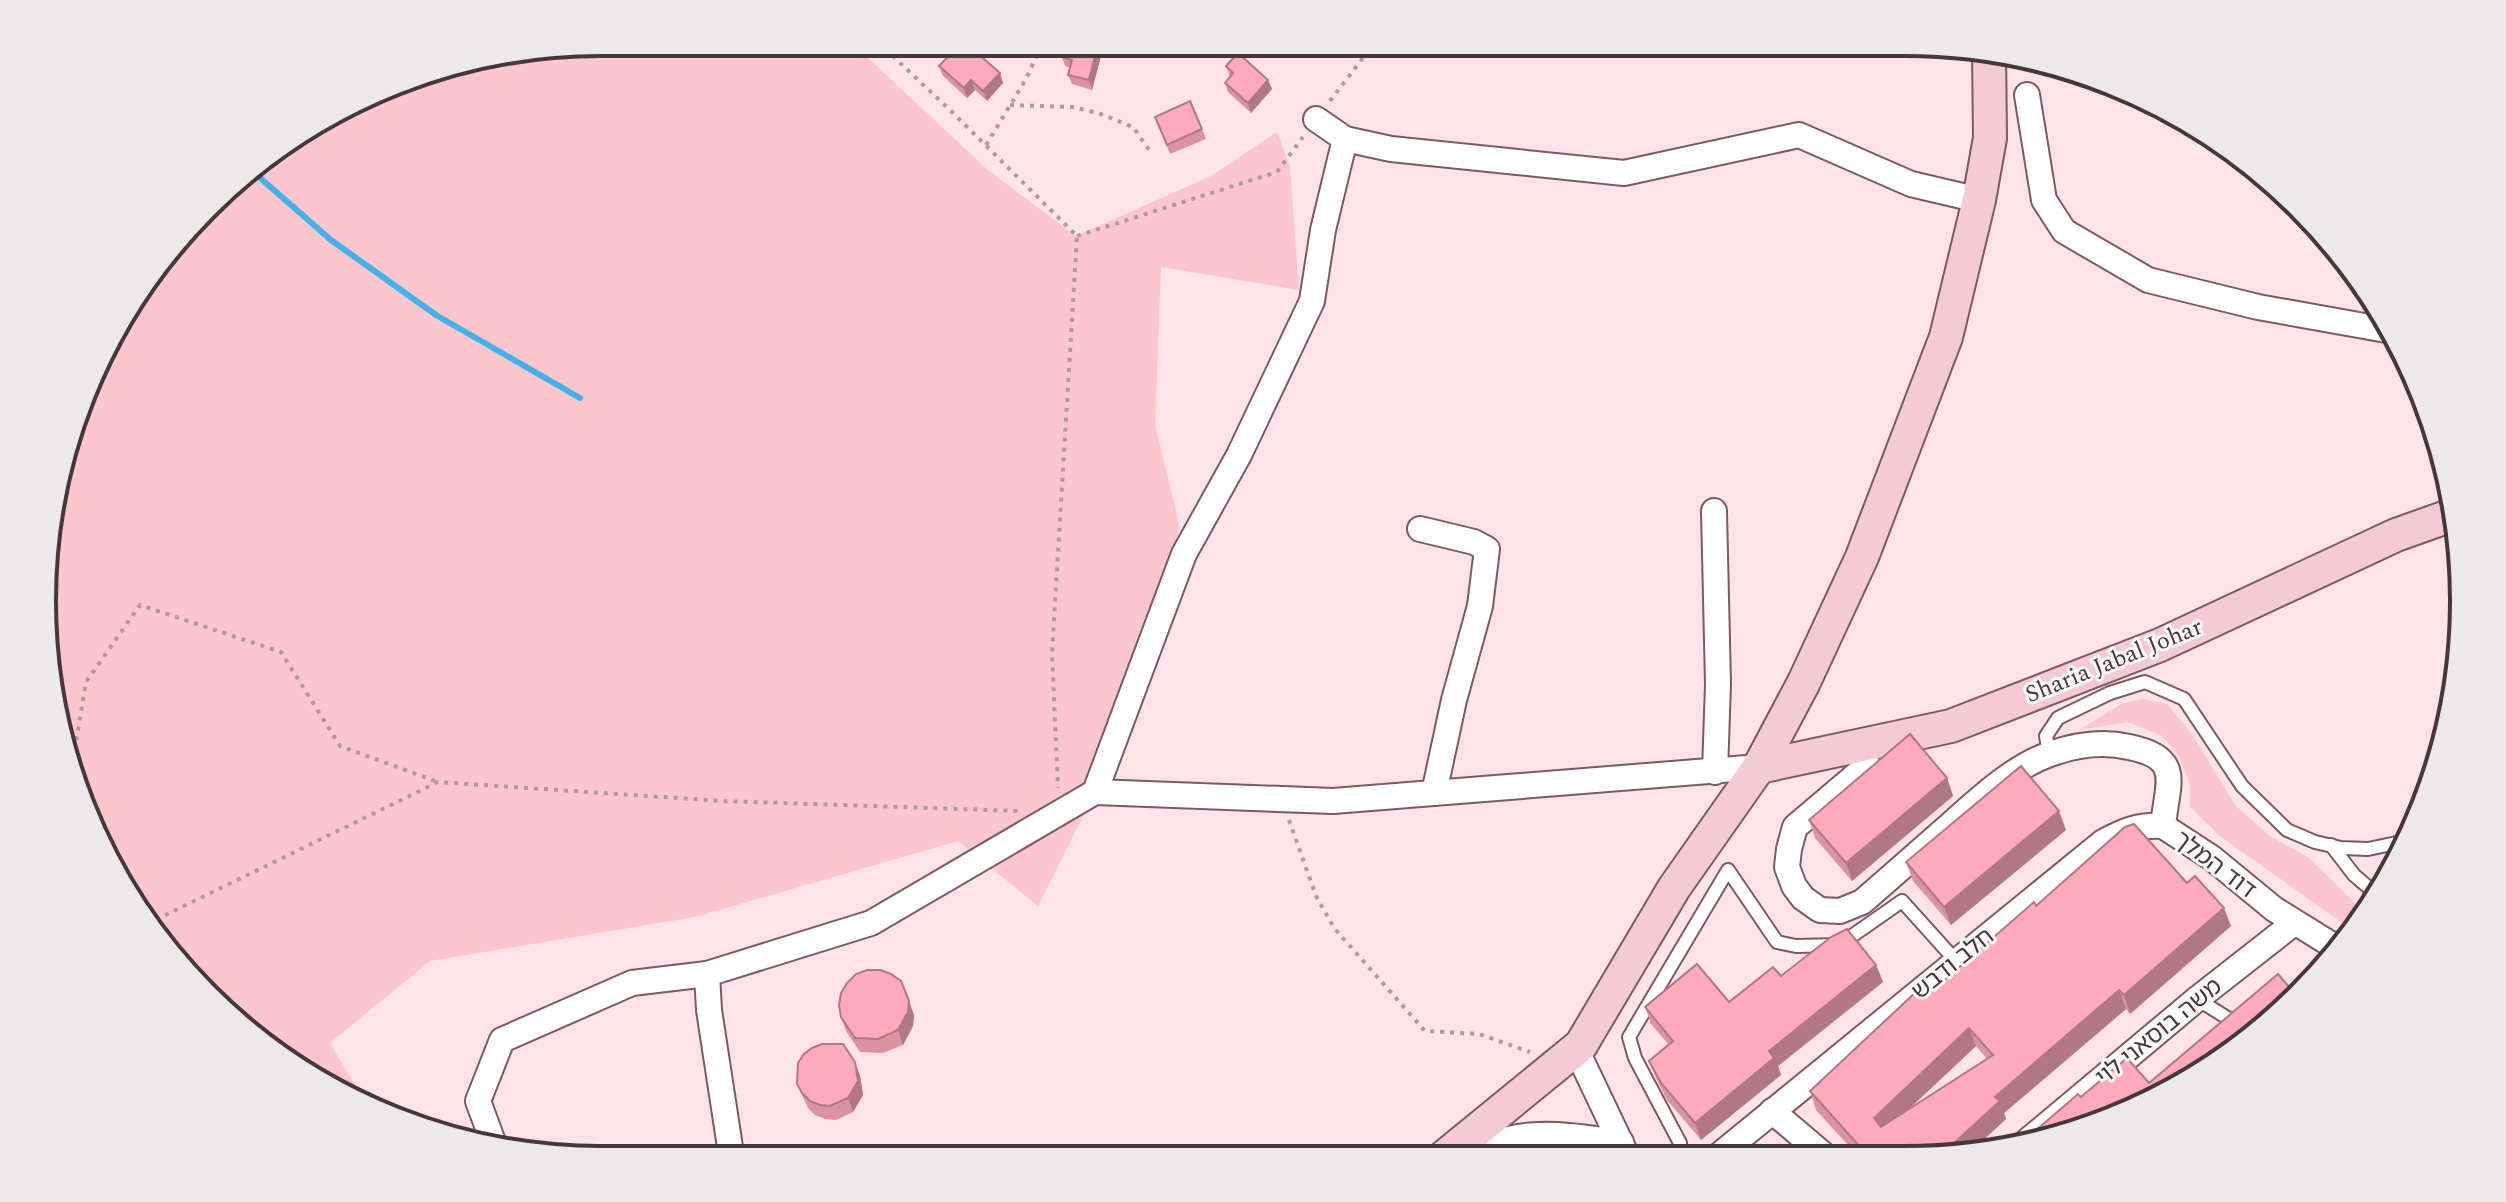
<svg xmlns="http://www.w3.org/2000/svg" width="2506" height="1202" font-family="Spectral,'Noto Sans Hebrew',serif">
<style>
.green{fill:#fcc6cf}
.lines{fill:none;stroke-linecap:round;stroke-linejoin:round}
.stream{stroke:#46b1e6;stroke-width:6}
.lane-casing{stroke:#7e5960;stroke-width:16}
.street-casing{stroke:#7e5960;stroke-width:28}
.secondary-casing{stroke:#7e5960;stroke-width:36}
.path{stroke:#b19a9e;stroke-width:4;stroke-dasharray:4 6;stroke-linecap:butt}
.lane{stroke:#fff;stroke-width:12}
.street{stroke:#fff;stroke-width:24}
.secondary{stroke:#f4cad6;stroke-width:32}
.wall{fill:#da93a1;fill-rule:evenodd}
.shaded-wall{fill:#b17883}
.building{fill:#fdabbb;stroke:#b17883;stroke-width:2;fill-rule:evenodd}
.labels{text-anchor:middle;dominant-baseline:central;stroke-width:6;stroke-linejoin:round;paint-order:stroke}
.street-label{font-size:24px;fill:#48373a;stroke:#f9f9f9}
.rim{fill:none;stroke:#48373a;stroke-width:4}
</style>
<rect width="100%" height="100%" fill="#fee4e8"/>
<!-- green -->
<g class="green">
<path d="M 601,42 L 851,42 L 989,171 L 1076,236 L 1211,176 L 1277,132 L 1290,166 L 1299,290 L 1161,267 L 1155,425 L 1180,528 L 1095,792 L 1038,906 L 958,841 L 695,917 L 430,961 L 330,1043 L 367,1105 L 232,1021 L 158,942 L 100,849 L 47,674 L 53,491 L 85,387 L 136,291 L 260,158 L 421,72 Z"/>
<path d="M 2143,699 L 2167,704 L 2192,734 L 2235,805 L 2270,836 L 2308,857 L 2365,913 L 2354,931 L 2221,837 L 2190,807 L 2190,784 L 2178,755 L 2162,736 L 2128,722 L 2079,730 L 2123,703 Z"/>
</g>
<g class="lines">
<!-- stream -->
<path class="stream" d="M 250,169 L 331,240 L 436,315 L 580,398"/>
<!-- lane casing -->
<g class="lane-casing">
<g id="lane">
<path d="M 2049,754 L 2046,736 L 2058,718 L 2110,693 L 2145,682 L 2184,699 L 2242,786 L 2287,830 L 2315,842 L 2341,848 L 2368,849 L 2406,841"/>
<path d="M 2331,845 L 2354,875 L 2376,894"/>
<path d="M 2197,999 L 2229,1019"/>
<path d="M 1680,1143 L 1635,1058 L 1629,1037 L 1728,870 L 1777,942 L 1796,946 L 1839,945 L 1902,901 L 1956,961"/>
</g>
</g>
<!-- street casing -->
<g class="street-casing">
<g id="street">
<path d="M 2027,95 L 2044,200 L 2064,231 L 2148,280 L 2258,307 L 2392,331"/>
<path d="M 1316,119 L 1345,139 L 1391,149 L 1624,173 L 1799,135 L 1911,184 L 1979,200"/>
<path d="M 1714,511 L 1718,684 L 1715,772"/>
<path d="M 1420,529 L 1474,542 L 1487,549 L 1480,606 L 1454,700 L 1434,793"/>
<path d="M 1868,765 L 1795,827 L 1789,849 L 1787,867 L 1794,886 L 1803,898 L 1820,910 L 1840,911 L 1862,902 C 1891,877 1920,851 1950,825 C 1979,799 2013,767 2050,754 C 2075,745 2103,741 2129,747 C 2184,758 2167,783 2163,826 L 2212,858 L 2274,909 L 2340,950"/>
<path d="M 1095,792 L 1184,554 L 1239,455 L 1312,301 L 1323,230 L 1345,139"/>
<path d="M 707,974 L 709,1010 L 732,1160"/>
<path d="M 1576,1049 L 1626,1154"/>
<path d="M 1772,1111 L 1825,1156"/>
<path d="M 2025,1143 L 2197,999 L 2294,923"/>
<path d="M 496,1150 L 478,1101 L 502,1040 L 632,983 L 707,974 L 871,923 L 1095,792 L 1333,801 L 1759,767"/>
<path d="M 1718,1156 L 2103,842 C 2123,831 2139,824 2163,826"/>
<path d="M 1470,1157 C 1514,1124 1570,1136 1621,1142"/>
</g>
</g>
<!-- secondary casing -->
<g class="secondary-casing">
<g id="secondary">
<path d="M 1759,767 L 1951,726 L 2160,645 L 2396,535 L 2455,514"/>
<path d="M 1444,1157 L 1581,1045 L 1674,888 L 1759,767 L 1804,682 L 1862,557 L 1946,337 L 1979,200 L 1990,138 L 1989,50"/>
</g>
</g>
<!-- path -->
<g class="path">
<path d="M 878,42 L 951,111 L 1077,236 L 1052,653 L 1058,788"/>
<path d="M 1925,44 L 1964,55"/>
<path d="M 887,50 L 897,42"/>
<path d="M 1330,101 L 1375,42"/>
<path d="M 1010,105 L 1072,107 L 1098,113 L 1133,127 L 1149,150"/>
<path d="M 986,145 L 1026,79 L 1043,42"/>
<path d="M 1077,236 L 1277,172 L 1303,137"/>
<path d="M 73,760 L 86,682 L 140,605 L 281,652 L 340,746 L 438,782"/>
<path d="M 1289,820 L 1316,896 L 1334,928 L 1425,1031 L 1479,1034 L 1530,1052"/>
<path d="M 147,924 L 438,782 L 722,801 L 1019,811"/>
</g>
<!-- lane -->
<use href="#lane" class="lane"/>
<!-- street -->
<use href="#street" class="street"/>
<!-- secondary -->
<use href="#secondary" class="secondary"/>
</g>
<!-- wall -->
<g class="wall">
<path d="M 1090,45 L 1101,56 L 1092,90 L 1072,84 L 1068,75 L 1070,68 L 1065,66 L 1062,57 Z"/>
<path d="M 939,66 L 1003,83 L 987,101 L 975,90 L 967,98 L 943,76 Z"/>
<path d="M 1226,66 L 1268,80 L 1272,89 L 1251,113 L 1228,92 L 1225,83 L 1230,77 Z"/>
<path d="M 1155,117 L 1202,129 L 1206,139 L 1170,154 Z"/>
<path d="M 1947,778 L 1953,796 L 1852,881 L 1815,838 L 1809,820 Z"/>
<path d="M 2066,830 L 1951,925 L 1913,881 L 1906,862 Z"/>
<path d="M 2187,883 L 2231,926 L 2130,1014 L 2126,1009 L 2004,1113 L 2006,1119 L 1967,1155 L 1858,1156 L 1816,1110 L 1810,1091 L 2036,906 ZM 1976,1046 L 1987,1059 L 1908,1110 Z"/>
<path d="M 1876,965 L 1883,982 L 1778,1066 L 1781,1075 L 1701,1140 L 1667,1100 L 1656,1078 L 1649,1061 L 1669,1045 L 1651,1024 L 1645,1007 L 1729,1002 L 1781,976 Z"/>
<path d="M 914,1015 L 913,1026 L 903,1045 L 883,1053 L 860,1052 L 846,1031 L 841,1017 Z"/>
<path d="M 855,1062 L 860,1076 L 863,1095 L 853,1112 L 836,1120 L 825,1119 L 815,1115 L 808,1108 L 797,1084 Z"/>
</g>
<!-- shaded-wall -->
<g class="shaded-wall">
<path d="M 1097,47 L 1101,56 L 1092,90 L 1089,80 Z"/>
<path d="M 1000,73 L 1003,83 L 987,101 L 983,91 Z"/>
<path d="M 971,80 L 975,90 L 967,98 L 964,88 Z"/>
<path d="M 1268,80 L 1272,89 L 1251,113 L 1248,103 Z"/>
<path d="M 1947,778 L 1953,796 L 1852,881 L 1846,863 Z"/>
<path d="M 2059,811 L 2066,830 L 1951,925 L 1944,907 Z"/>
<path d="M 2224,908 L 2231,926 L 2130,1014 L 2124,995 Z"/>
<path d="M 1876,965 L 1883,982 L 1778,1066 L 1781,1075 L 1701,1140 L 1695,1123 L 1769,1051 Z"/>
<path d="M 2119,990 L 2126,1009 L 2004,1113 L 2006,1119 L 1967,1155 L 1941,1155 L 1995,1097 Z"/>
<path d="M 909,1001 L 914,1015 L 913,1026 L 903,1045 L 898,1030 Z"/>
<path d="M 1969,1028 L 1976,1046 L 1880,1136 L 1874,1118 Z"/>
<path d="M 855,1062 L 860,1076 L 863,1095 L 853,1112 L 848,1098 Z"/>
</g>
<!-- building -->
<g class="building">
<path d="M 962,42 L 965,42 L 1000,73 L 983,91 L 971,80 L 964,88 L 939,66 Z"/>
<path d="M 1066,42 L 1085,42 L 1084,43 L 1097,47 L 1089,80 L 1068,75 L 1072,60 L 1062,57 Z"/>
<path d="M 1238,53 L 1268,80 L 1248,103 L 1225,83 L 1233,73 L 1226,66 Z"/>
<path d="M 1190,101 L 1202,129 L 1167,145 L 1155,117 Z"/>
<path d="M 1910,734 L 1947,778 L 1846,863 L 1809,820 Z"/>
<path d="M 2021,766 L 2059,811 L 1944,907 L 1906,862 Z"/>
<path d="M 2134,824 L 2187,883 L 2195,876 L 2224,908 L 2124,995 L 2119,990 L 1995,1097 L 2000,1101 L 1941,1155 L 1868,1156 L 1810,1091 L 1918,990 L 1925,997 L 2034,902 L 2036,906 L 2125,827 ZM 1969,1028 L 1993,1055 L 1881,1127 L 1874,1118 Z"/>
<path d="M 2413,829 L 2408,838 L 2406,830 Z"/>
<path d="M 1847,929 L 1876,965 L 1769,1051 L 1774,1058 L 1695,1123 L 1661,1083 L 1649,1061 L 1673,1041 L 1645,1007 L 1697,964 L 1729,1002 L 1773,967 L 1781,976 L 1831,937 Z"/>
<path d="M 867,970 L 880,970 L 891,974 L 901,981 L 909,1001 L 908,1012 L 898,1030 L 878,1039 L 855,1038 L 841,1017 L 839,1005 L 841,993 L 847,983 L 856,974 Z"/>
<path d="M 2278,974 L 2295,994 L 2246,1044 L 2119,1117 L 2020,1144 L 2078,1094 L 2081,1097 L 2127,1058 L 2149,1083 Z"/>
<path d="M 822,1044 L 843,1044 L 855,1062 L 858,1081 L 848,1098 L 830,1106 L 820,1105 L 810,1101 L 802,1093 L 797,1084 L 798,1063 L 804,1054 L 812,1048 Z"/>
</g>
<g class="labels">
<!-- street labels -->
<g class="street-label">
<text transform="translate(2114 661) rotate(-22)">Sharia Jabal Johar</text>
<text transform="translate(2215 865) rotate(37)">דוד המלך</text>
<text transform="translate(1953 964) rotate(-39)">חלב ודבש</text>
<text transform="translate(2159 1032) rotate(-39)">משה בוסאני לוי</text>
</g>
</g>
<!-- crop -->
<path d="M0 0H2506V1202H0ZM601 56H1905A545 545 0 0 1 2450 601V601A545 545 0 0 1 1905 1146H601A545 545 0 0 1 56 601V601A545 545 0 0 1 601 56Z" fill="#ebe9ea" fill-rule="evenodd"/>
<path class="rim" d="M601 56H1905A545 545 0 0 1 2450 601V601A545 545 0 0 1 1905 1146H601A545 545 0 0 1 56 601V601A545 545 0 0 1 601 56Z"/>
</svg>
